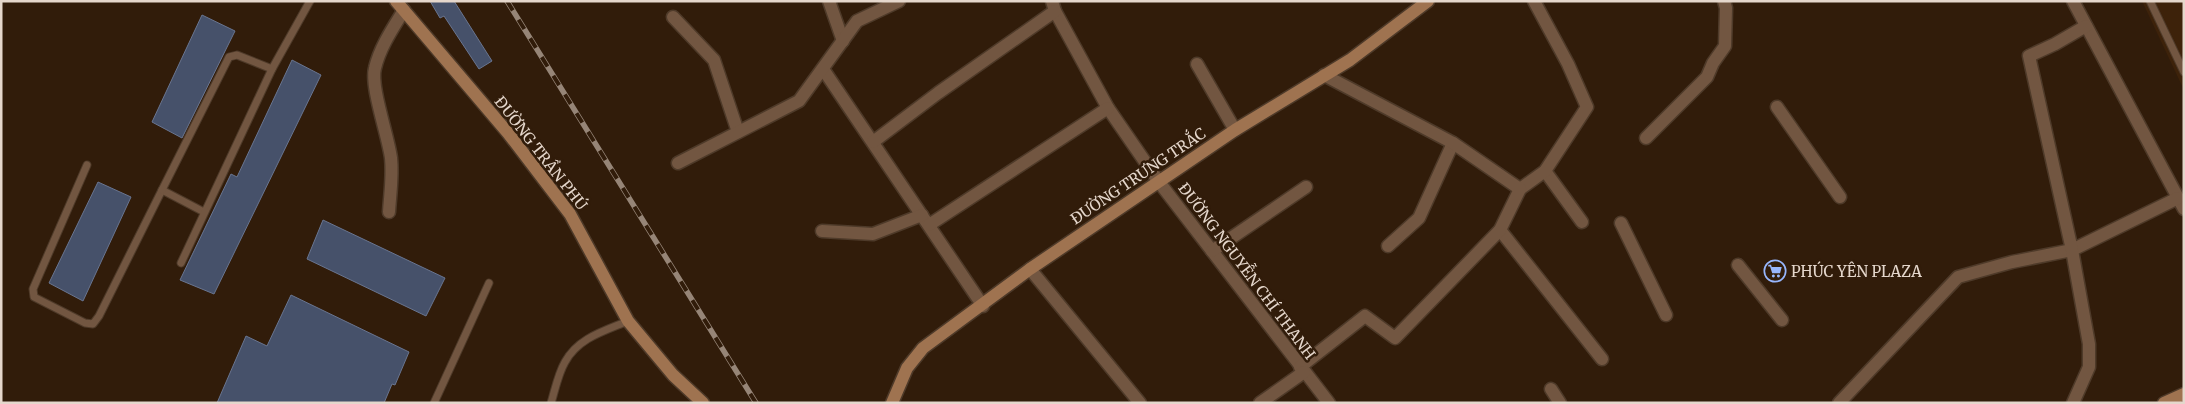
<svg xmlns="http://www.w3.org/2000/svg" width="2185" height="404" font-family="Merriweather,serif">
<style>
.built{fill:#3d220a}
.building{fill:#46516a;stroke:#697590}
.lines{fill:none;stroke-linecap:round;stroke-linejoin:round}
.lane-casing{stroke:#4e3a29;stroke-width:9}
.street-casing{stroke:#4e3a29;stroke-width:15}
.secondary-casing{stroke:#4e3a29;stroke-width:15}
.lane{stroke:#725641;stroke-width:7}
.street{stroke:#725641;stroke-width:12}
.secondary{stroke:#9f7350;stroke-width:12}
.rail-casing{stroke:#968577;stroke-width:5.5}
.rail{stroke:#311c0a;stroke-width:4;stroke-dasharray:11;stroke-linecap:butt}
.labels{text-anchor:middle;dominant-baseline:central;stroke-width:5;stroke-linejoin:round;paint-order:stroke}
.street-label{font-size:15px;fill:#e5d7cc;stroke:#311c0a}
.poi-label{font-size:15px;fill:#e5d7cc;stroke:#311c0a;text-anchor:start}
</style>
<rect width="100%" height="100%" fill="#311c0a"/>
<!-- built -->
<path class="built" d="M 2142,1 L 2184,1 L 2184,90 Z"/>
<!-- building -->
<g class="building">
<path d="M 430,1 L 454,1 L 492,61 L 479,69 L 444,16 L 440,18 Z"/>
<path d="M 202,15 L 235,31 L 182,138 L 152,122 Z"/>
<path d="M 292,60 L 321,75 L 214,294 L 180,280 L 231,174 L 237,177 Z"/>
<path d="M 98,182 L 131,197 L 83,301 L 49,283 Z"/>
<path d="M 323,220 L 445,278 L 426,316 L 307,259 Z"/>
<path d="M 291,295 L 409,352 L 395,385 L 392,384 L 384,403 L 217,403 L 246,336 L 267,346 Z"/>
</g>
<g class="lines">
<!-- lane casing -->
<g class="lane-casing">
<g id="lane">
<path d="M 2150,1 L 2184,72"/>
<path d="M 87,165 L 33,289 L 34,297 L 85,323 L 93,324 L 99,316 L 162,190 L 204,212"/>
<path d="M 162,190 L 229,57 L 237,55 L 272,69"/>
<path d="M 181,263 L 272,69 L 310,1"/>
<path d="M 434,403 L 489,283"/>
<path d="M 551,403 C 555,390 558,374 565,362 C 578,338 604,331 628,321"/>
</g>
</g>
<!-- street casing -->
<g class="street-casing">
<g id="street">
<path d="M 829,1 L 843,41"/>
<path d="M 1052,1 L 1055,11 L 1108,108 L 1159,182 L 1329,403"/>
<path d="M 2073,1 L 2184,209"/>
<path d="M 673,17 L 714,60 L 738,132"/>
<path d="M 1197,64 L 1235,130"/>
<path d="M 823,69 L 983,306"/>
<path d="M 1777,107 L 1840,197"/>
<path d="M 1646,138 L 1707,77 L 1713,63 L 1725,46 L 1726,8 L 1724,1"/>
<path d="M 873,142 L 938,93 L 1055,11"/>
<path d="M 678,163 L 799,101 L 857,21 L 899,1"/>
<path d="M 1545,171 L 1582,222"/>
<path d="M 1520,189 L 1545,171 L 1587,107 L 1568,64 L 1534,1"/>
<path d="M 389,212 C 390,195 393,176 391,158 C 388,135 370,86 375,68 C 380,47 393,28 404,10"/>
<path d="M 1621,223 L 1666,315"/>
<path d="M 929,225 L 1108,108"/>
<path d="M 1500,230 L 1602,359"/>
<path d="M 822,231 L 873,234 L 922,215"/>
<path d="M 1388,246 L 1419,218 L 1453,143"/>
<path d="M 1212,251 L 1306,187"/>
<path d="M 1738,265 L 1782,320"/>
<path d="M 1030,269 L 1140,403"/>
<path d="M 1300,367 L 1365,316 L 1395,338 L 1500,230 L 1520,189 L 1453,143 L 1324,75"/>
<path d="M 1551,389 L 1560,403"/>
<path d="M 1260,403 L 1304,372"/>
<path d="M 1839,403 L 1958,277 L 2012,262 L 2072,250 L 2178,198"/>
<path d="M 2073,403 L 2089,367 L 2089,344 L 2072,250 L 2029,56 L 2055,44 L 2086,26"/>
</g>
</g>
<!-- secondary casing -->
<g class="secondary-casing">
<g id="secondary">
<path d="M 396,1 L 508,133 L 570,214 L 628,321 L 673,375 L 703,403"/>
<path d="M 892,403 L 907,368 L 923,348 L 1030,269 L 1235,130 L 1350,60 L 1428,1"/>
<path d="M 2164,403 L 2184,394"/>
</g>
</g>
<!-- lane -->
<use href="#lane" class="lane"/>
<!-- street -->
<use href="#street" class="street"/>
<!-- secondary -->
<use href="#secondary" class="secondary"/>
<!-- rail casing -->
<g class="rail-casing">
<path id="rail" d="M 507,1 L 756,403"/>
</g>
<!-- rail -->
<use href="#rail" class="rail"/>
</g>
<!-- icons -->
<defs>
<g id="supermarket-ring" transform="scale(1.125)"><circle r="9.5" fill="#311c0a" stroke="#97b6fd" stroke-width="1.5"/><path d="M-6-5.5h2.5l.6 2H6L4.5 2H-2.5L-4.4-4H-6ZM-1.5 3.2a1.3 1.3 0 1 0 .1 0ZM3 3.2a1.3 1.3 0 1 0 .1 0Z" fill="#97b6fd"/></g>
</defs>
<g fill-rule="evenodd">
<use href="#supermarket-ring" x="1775" y="271"/>
</g>
<g class="labels">
<!-- street labels -->
<g class="street-label">
<text transform="translate(541 153) rotate(52)">ĐƯỜNG TRẦN PHÚ</text>
<text transform="translate(1138 176) rotate(-34)">ĐƯỜNG TRƯNG TRẮC</text>
<text transform="translate(1247 271) rotate(53)">ĐƯỜNG NGUYỄN CHÍ THANH</text>
</g>
<!-- poi labels -->
<g class="poi-label">
<text x="1791" y="271">PHÚC YÊN PLAZA</text>
</g>
</g>
<!-- border -->
<rect width="2185" height="404" fill="none" stroke="#e5d7cc" stroke-width="5"/>
</svg>
